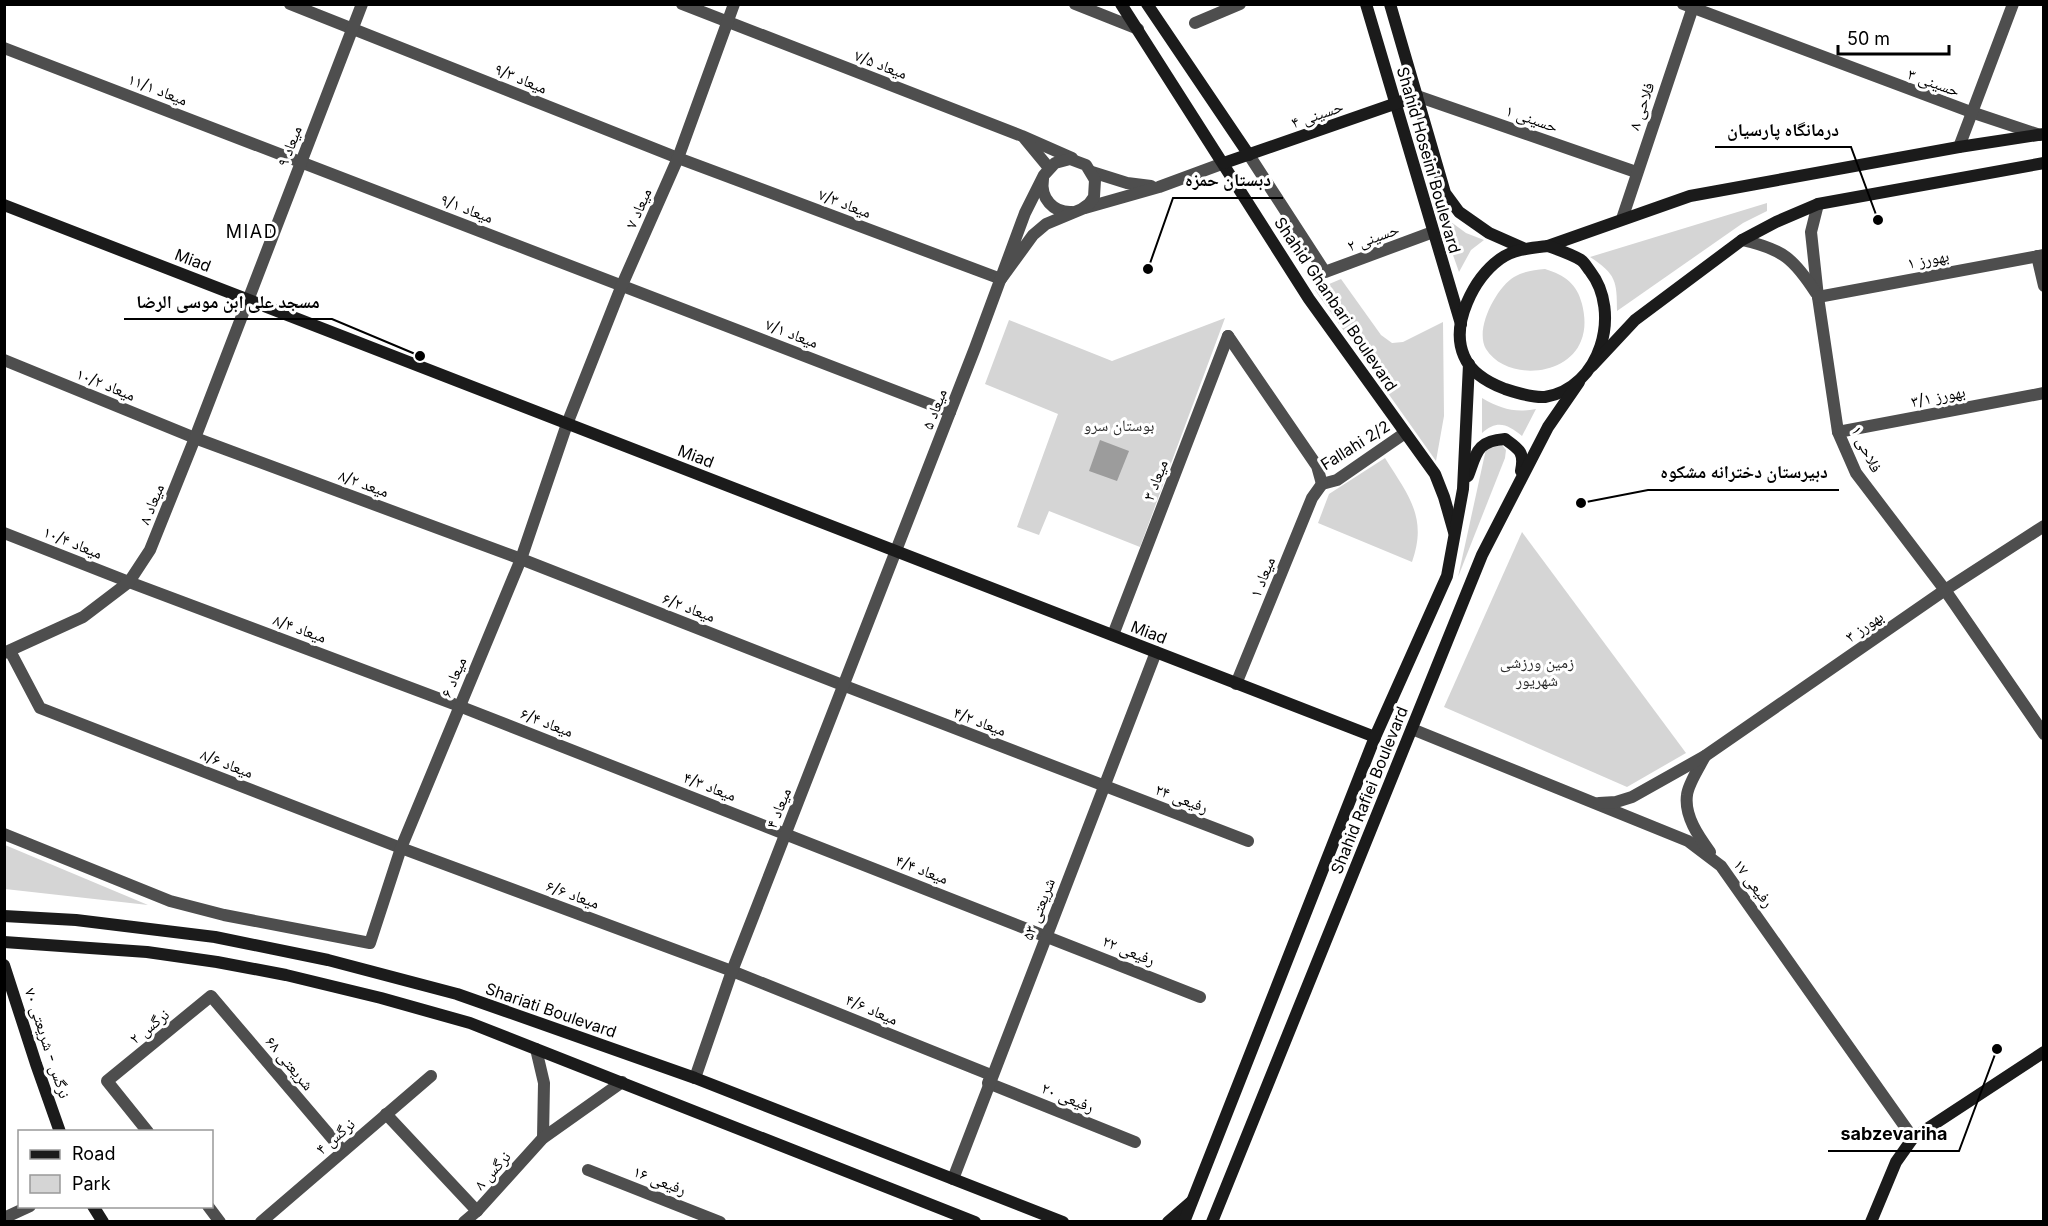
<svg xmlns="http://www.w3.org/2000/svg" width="2048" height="1226" font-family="Inter,'Noto Naskh Arabic',sans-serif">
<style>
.green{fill:#d5d5d5}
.water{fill:#9c9c9c}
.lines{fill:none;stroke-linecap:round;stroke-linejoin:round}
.street{stroke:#4e4e4e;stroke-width:12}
.secondary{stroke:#1b1b1b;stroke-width:12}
.labels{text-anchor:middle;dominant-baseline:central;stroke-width:6;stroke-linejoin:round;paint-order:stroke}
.street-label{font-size:16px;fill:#000;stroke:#fff}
.park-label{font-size:16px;fill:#2c2c2c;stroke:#fff}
.neighbourhood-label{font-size:18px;letter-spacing:1.5px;fill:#000;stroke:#fff}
.leader{fill:none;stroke:#000;stroke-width:2}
.callout-dot{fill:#000;stroke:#fff;stroke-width:2}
.callout-label{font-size:18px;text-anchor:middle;font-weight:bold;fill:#000;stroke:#fff;stroke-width:6;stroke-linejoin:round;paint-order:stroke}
</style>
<rect width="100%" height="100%" fill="#fff"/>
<!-- green -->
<g class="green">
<path d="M 1767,203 L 1767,211 L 1743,223 L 1617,311 C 1617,281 1616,274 1590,257 Z"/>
<path d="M 1451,222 L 1466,233 L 1484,240 L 1471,250 L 1459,272 L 1442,224 Z"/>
<path d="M 1545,269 C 1565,275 1577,284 1582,304 C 1585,316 1586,329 1581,341 C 1567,377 1506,381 1486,349 C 1474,329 1497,287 1514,277 C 1524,271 1534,270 1545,269 Z"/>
<path d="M 1341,279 L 1381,335 L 1392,343 L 1403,342 L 1443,322 L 1444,416 L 1436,461 L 1315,290 Z"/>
<path d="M 1225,318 L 1140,547 L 1049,511 L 1039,535 L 1017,527 L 1058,414 L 985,384 L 1009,320 L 1112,361 Z"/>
<path d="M 1482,398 C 1501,409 1515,413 1536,409 L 1522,436 C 1508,425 1498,419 1482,433 Z"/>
<path d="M 1502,445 L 1506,450 L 1505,458 L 1458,577 L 1486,449 Z"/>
<path d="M 1385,458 C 1408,495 1428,517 1412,562 L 1318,523 L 1329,494 Z"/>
<path d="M 1522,532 L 1686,753 L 1627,787 L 1444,707 Z"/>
<path d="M 5,845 L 148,905 L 5,889 Z"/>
</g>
<!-- water -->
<path class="water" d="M 1100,440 L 1129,451 L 1117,481 L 1089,471 Z"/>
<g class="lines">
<!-- street -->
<g class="street">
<path d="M 290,4 L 678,158 L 1001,279"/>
<path d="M 682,4 L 1022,136 L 1072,158"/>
<path d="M 1075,4 L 1138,29"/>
<path d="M 1683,4 L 1971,112 L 2040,135"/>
<path d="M 1195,23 L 1240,4"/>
<path d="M 4,48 L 950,412"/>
<path d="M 1417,96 L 1636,172"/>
<path d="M 1025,139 L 1049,168"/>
<path d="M 1959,147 L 2013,4"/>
<path d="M 1249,155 L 1325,272 L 1433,232"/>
<path d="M 1092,172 L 1127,183 L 1151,186"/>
<path d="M 1043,179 C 1040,198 1053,213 1072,212"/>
<path d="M 1818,204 L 1811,232 L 1818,297 L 1838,432 L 1856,473 L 1945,590 L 2044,734"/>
<path d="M 1085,208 L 1159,187 L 1224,163"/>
<path d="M 1622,219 L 1694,4"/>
<path d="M 1742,240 C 1783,249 1794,259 1816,293"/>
<path d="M 2037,256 L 2044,286"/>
<path d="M 1818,297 L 2044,255"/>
<path d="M 1228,336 L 1317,466 L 1322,484"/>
<path d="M 4,360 L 195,438 L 521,559 L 845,686 L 1248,841"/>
<path d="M 1838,432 L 2044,393"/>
<path d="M 1322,484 L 1337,480 L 1405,433"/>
<path d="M 4,533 L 129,582 L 459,706 L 1200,997"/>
<path d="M 1113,635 L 1228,336"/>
<path d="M 10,651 L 40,708 L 401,848 L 732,971 L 991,1075 L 988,1083 L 1135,1142"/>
<path d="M 4,653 L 83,617 L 129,582 L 150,550 L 195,438 L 362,4"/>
<path d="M 1236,684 L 1312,498 L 1322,484"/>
<path d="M 1412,729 L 1688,841 L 1721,866 L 1913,1138"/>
<path d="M 1705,756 C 1700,766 1688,784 1687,795 C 1684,816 1699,837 1710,852"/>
<path d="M 1599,803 L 1616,802 L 1632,797 L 1705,756 L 1945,590 L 2044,526"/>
<path d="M 4,834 L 170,901 L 224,915 L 370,943 L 401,848 L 521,559 L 567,424 L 622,285 L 678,158 L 734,4"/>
<path d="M 536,1049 L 544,1083 L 543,1138"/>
<path d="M 695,1078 L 732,971 L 975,348 L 1025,213 L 1044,175 L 1055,163 L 1070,159 L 1086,165 L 1095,180 L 1094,197 L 1089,204 L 1082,209 L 1046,224 L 1033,235 L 1001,279"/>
<path d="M 386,1114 L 477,1211"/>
<path d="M 148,1132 L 107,1081 L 211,996 L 343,1151"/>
<path d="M 588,1170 L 720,1222"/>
<path d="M 953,1179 L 1156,652"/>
<path d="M 208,1206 L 220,1222"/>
<path d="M 4,1218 L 30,1206"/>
<path d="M 261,1222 L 431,1076"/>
<path d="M 464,1222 L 477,1211 L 543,1138 L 622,1082"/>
</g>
<!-- secondary -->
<g class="secondary">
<path d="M 1121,4 L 1309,299 L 1435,474 L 1444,497 L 1454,532"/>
<path d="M 1147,4 L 1249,155"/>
<path d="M 1366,4 L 1461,324"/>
<path d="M 1390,4 L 1445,193 L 1459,212 L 1489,233 L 1523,248"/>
<path d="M 1224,163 L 1417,96"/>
<path d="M 4,205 L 1375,737"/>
<path d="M 1548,246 L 1690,196 L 1959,147 L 2044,134"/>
<path d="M 1548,246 C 1559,250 1571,254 1581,260 C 1585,263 1587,267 1590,271 C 1622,312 1601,388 1545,397 C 1533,398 1517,393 1505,389 C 1489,383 1471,373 1464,356 C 1450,324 1474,278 1500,259 C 1514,249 1531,248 1548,246 Z"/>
<path d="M 1592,366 L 1635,320 L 1742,240 L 1776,222 L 1818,204 L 2044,163"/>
<path d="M 1468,476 C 1477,452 1477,441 1505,439 C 1519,449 1525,452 1521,471"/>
<path d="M 4,916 L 76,920 L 215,937 L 328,960 L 457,994 L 695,1078 L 1063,1222"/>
<path d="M 4,942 L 147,952 L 217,962 L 286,975 L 381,998 L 470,1023 L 975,1222"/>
<path d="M 4,965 L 36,1064 L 60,1132"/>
<path d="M 93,1206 L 103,1222"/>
<path d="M 1168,1222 L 1191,1202"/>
<path d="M 1184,1222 L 1375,737 L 1447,576 L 1463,489 L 1469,364"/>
<path d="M 1212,1222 L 1482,555 L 1548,427 L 1579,382"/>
<path d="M 1871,1222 L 1896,1162 L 1913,1138 L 2044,1052"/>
</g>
</g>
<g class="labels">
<!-- street labels -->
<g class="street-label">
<text transform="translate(881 64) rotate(21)">میعاد ۷/۵</text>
<text transform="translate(521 78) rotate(22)">میعاد ۹/۳</text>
<text transform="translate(1934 82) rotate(20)">حسینی ۳</text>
<text transform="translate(158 89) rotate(21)">میعاد ۱۱/۱</text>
<text transform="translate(1641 106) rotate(-71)">فلاحی ۸</text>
<text transform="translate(1317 114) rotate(-19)">حسینی ۴</text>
<text transform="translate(1532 118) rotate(19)">حسینی ۱</text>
<text transform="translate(289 146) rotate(-69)">میعاد ۹</text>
<text transform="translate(1429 160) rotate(74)">Shahid Hoseini Boulevard</text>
<text transform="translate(845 203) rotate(21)">میعاد ۷/۳</text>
<text transform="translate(467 208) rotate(21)">میعاد ۹/۱</text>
<text transform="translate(638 208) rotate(-66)">میعاد ۷</text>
<text transform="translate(1373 237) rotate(-20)">حسینی ۲</text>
<text transform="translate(1928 259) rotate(-11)">بهورز ۱</text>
<text transform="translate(193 260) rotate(21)">Miad</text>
<text transform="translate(1336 304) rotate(56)">Shahid Ghanbari Boulevard</text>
<text transform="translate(792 333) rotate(21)">میعاد ۷/۱</text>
<text transform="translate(106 384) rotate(22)">میعاد ۱۰/۲</text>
<text transform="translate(1938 396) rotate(-11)">بهورز ۳/۱</text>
<text transform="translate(934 409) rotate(-69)">میعاد ۵</text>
<text transform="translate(1355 445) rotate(-32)">Fallahi 2/2</text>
<text transform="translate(1867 449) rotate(64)">فلاحی ۱</text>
<text transform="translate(696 456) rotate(21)">Miad</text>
<text transform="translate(1155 480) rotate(-69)">میعاد ۳</text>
<text transform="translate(364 483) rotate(20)">میعد ۸/۲</text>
<text transform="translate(151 504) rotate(-68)">میعاد ۸</text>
<text transform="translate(73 542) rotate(22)">میعاد ۱۰/۴</text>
<text transform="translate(1262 577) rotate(-68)">میعاد ۱</text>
<text transform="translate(689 607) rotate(21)">میعاد ۶/۲</text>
<text transform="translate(1864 626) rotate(-35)">بهورز ۳</text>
<text transform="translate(300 628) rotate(20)">میعاد ۸/۴</text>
<text transform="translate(1149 632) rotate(21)">Miad</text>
<text transform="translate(453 677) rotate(-67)">میعاد ۶</text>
<text transform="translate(980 721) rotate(21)">میعاد ۴/۲</text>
<text transform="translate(547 722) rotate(21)">میعاد ۶/۴</text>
<text transform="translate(227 763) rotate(21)">میعاد ۸/۶</text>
<text transform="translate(710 786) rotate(21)">میعاد ۴/۳</text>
<text transform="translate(1369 790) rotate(-68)">Shahid Rafiei Boulevard</text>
<text transform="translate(1182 798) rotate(21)">رفیعی ۲۴</text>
<text transform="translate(778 808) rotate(-68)">میعاد ۴</text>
<text transform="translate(922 869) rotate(21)">میعاد ۴/۴</text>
<text transform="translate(1754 883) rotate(53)">رفیعی ۱۷</text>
<text transform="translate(573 894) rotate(20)">میعاد ۶/۶</text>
<text transform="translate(1038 909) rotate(-69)">شریعتی ۵۳</text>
<text transform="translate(1129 950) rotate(22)">رفیعی ۲۲</text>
<text transform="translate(872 1009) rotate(23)">میعاد ۴/۶</text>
<text transform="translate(551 1010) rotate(19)">Shariati Boulevard</text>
<text transform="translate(149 1026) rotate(-39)">نرگس ۲</text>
<text transform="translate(48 1043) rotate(72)">نرگس - شریعتی ۷۰</text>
<text transform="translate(290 1063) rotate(50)">شریعتی ۶۸</text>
<text transform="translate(1068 1097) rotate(22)">رفیعی ۲۰</text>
<text transform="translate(335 1136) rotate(-41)">نرگس ۴</text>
<text transform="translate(492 1170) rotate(-48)">نرگس ۸</text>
<text transform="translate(660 1180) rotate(21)">رفیعی ۱۶</text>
</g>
<!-- park labels -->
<g class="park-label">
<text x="1119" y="425">بوستان سرو</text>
<text x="1537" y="662">زمین ورزشی<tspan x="1537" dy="18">شهریور</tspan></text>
</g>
<!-- neighbourhood labels -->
<g class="neighbourhood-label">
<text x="252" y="231">MIAD</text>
</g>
</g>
<!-- callouts -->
<path class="leader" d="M1878 220L1851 147H1715M1148 269L1173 198H1283M420 356L332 319H124M1581 503L1648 490H1839M1997 1049L1959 1151H1828"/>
<g class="callout-dot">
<circle cx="1878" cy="220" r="6"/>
<circle cx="1148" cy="269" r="6"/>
<circle cx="420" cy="356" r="6"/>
<circle cx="1581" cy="503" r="6"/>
<circle cx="1997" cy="1049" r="6"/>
</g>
<g class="callout-label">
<text x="1783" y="136">درمانگاه پارسیان</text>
<text x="1228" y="186">دبستان حمزه</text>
<text x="228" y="308">مسجد علی ابن موسی الرضا</text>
<text x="1744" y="478">دبیرستان دخترانه مشکوه</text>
<text x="1894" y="1140">sabzevariha</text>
</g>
<!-- border -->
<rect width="2048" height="1226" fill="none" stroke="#000000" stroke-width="12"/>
<!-- legend -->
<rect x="18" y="1130" width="195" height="78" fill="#ffffff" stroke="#999999" stroke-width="1.5"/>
<rect x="30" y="1150" width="30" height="9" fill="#1b1b1b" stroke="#999999" stroke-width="1.5"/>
<text x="72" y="1160" font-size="18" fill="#000000">Road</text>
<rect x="30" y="1175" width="30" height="18" fill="#d5d5d5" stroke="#999999" stroke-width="1.5"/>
<text x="72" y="1190" font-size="18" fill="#000000">Park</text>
<!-- scale -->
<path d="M1838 45v9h111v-9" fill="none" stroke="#000000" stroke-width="3"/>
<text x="1847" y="45" font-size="18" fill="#000000" stroke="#ffffff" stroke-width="4.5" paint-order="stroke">50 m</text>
</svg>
